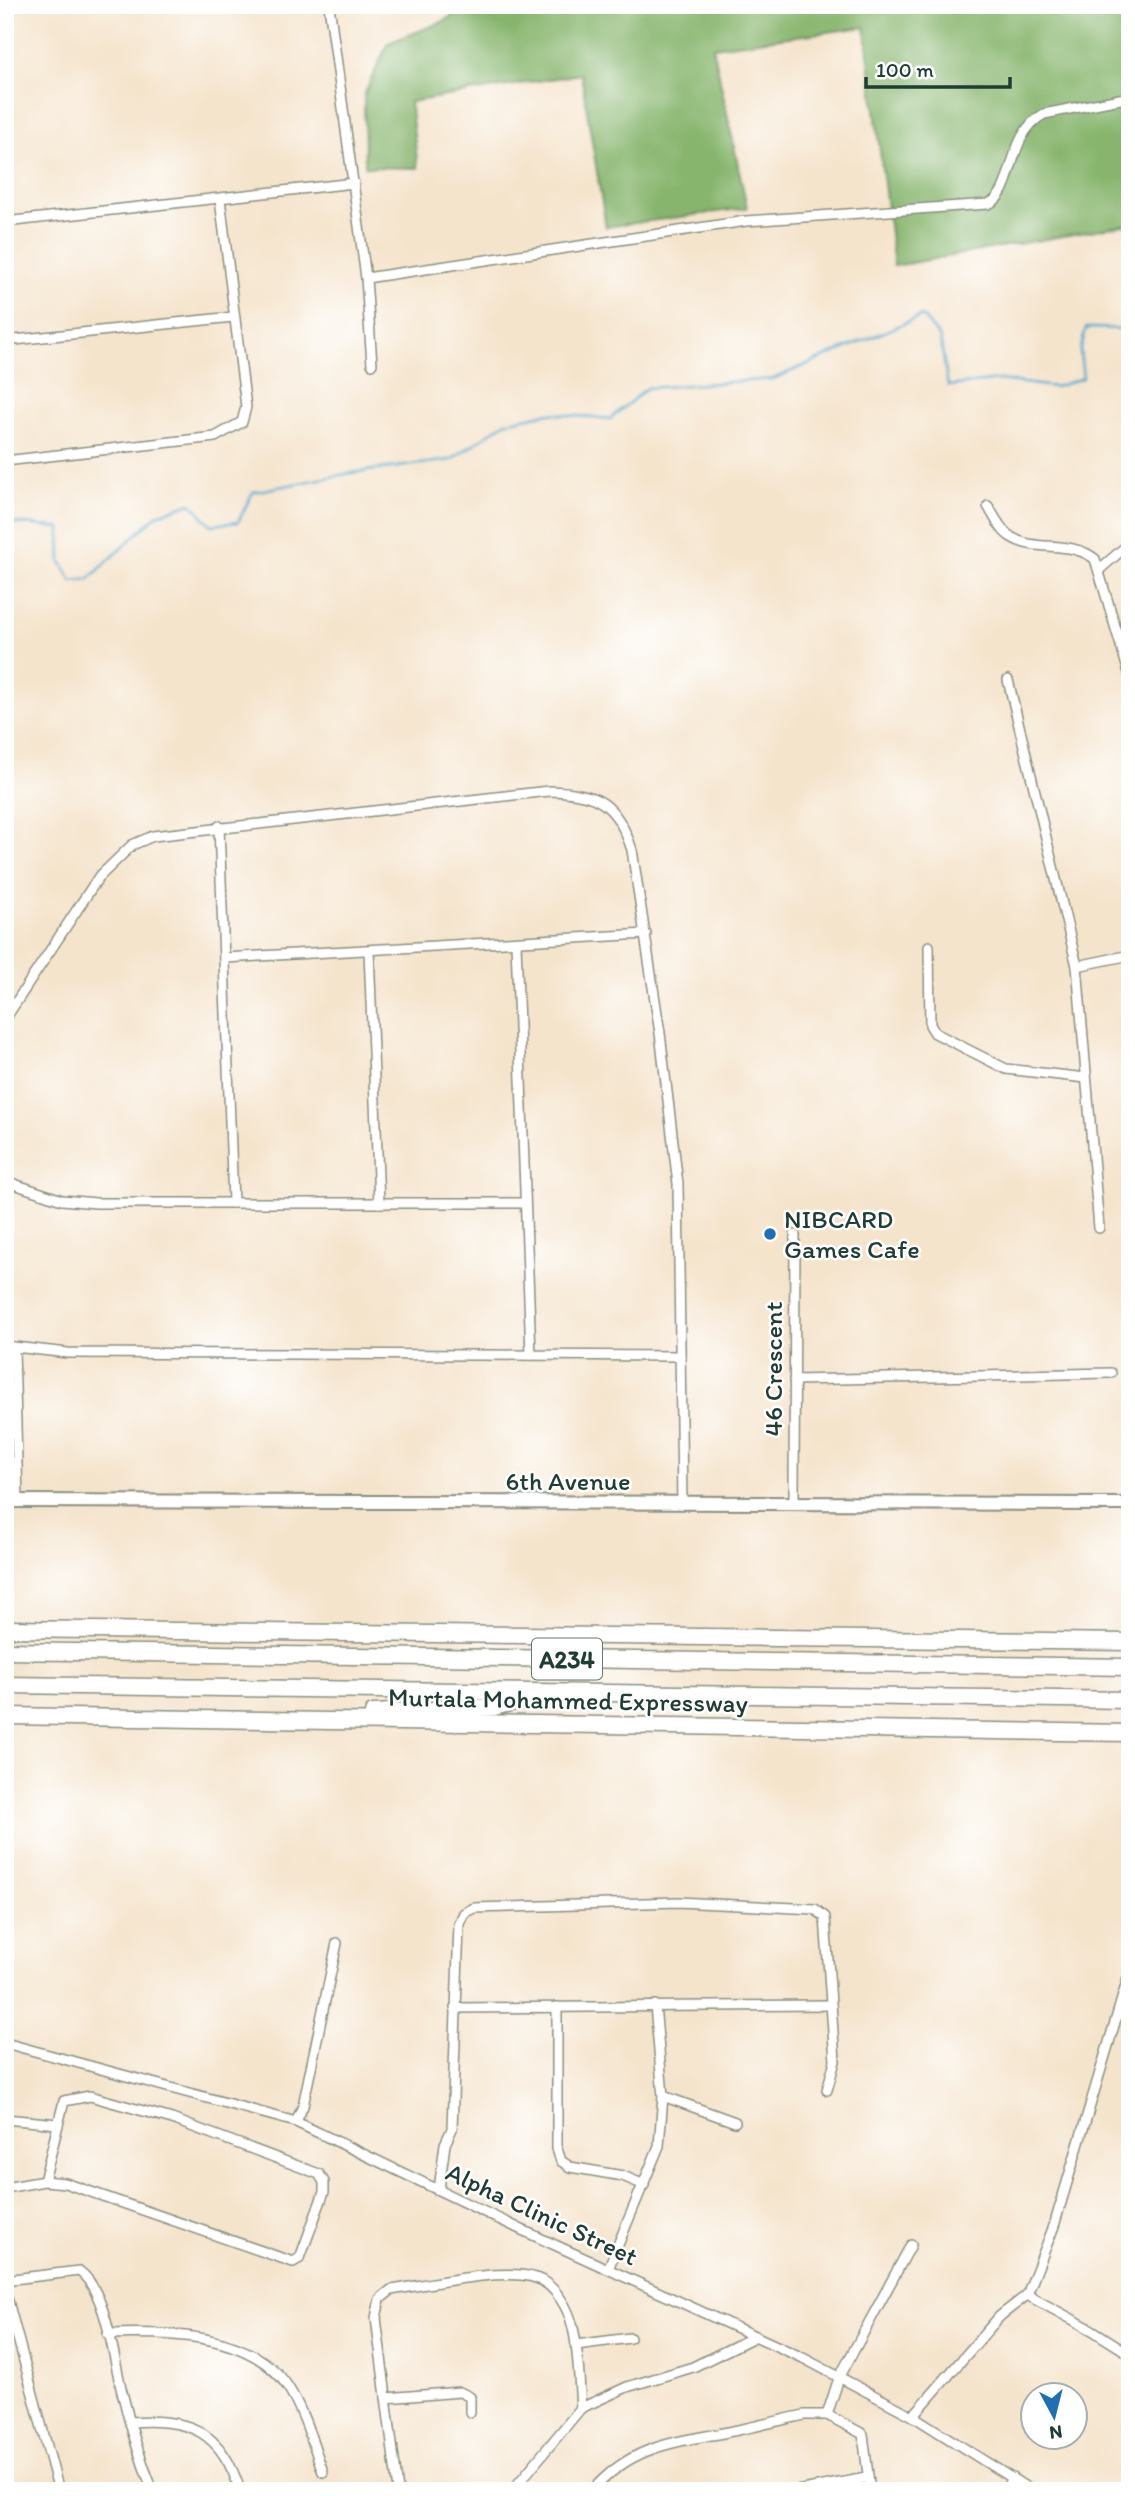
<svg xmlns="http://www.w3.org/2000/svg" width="1135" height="2496" font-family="Itim,sans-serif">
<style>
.forest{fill:#87b56d;stroke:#537950;stroke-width:2}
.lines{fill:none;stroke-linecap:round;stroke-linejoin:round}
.stream{stroke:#52a9cf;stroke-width:2.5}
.street-casing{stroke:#8a9080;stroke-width:12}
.secondary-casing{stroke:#8a9080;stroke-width:16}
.highway-casing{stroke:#8a9080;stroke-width:19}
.street{stroke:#fff;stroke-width:9}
.secondary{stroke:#fff;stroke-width:12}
.highway{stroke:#fff;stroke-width:16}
.poi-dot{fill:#1f6fb2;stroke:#fff;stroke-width:2.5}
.labels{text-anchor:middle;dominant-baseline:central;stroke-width:5;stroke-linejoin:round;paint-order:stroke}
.shield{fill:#fff;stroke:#627771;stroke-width:2}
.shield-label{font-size:24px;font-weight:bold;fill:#1f3d34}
.poi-label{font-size:26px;fill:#1f3d34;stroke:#fff;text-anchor:start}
.street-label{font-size:26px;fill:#1f3d34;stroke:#fff}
</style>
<rect width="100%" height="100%" fill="#fff"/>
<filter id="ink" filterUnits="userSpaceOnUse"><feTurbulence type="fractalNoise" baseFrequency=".0143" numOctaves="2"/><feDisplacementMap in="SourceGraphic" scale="14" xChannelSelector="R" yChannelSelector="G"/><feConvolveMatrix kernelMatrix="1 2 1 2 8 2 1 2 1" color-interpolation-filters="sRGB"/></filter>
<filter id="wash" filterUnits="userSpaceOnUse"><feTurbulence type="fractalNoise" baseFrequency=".00686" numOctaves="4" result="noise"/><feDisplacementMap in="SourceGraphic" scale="28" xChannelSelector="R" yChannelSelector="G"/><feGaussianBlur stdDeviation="1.57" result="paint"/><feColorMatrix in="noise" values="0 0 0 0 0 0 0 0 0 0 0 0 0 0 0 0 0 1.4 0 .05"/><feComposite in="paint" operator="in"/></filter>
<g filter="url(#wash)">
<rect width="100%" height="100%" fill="#f5e4cc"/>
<!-- forest -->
<path class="forest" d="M 469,5 L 1130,5 L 1130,224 L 894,266 L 865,27 L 713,47 L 747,208 L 606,227 L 581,74 L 410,102 L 418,168 L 365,167 L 364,95 L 388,43 L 442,22 Z"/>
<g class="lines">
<!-- stream -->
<path class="stream" d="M 5,522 L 60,528 L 61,562 L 72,581 L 89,579 L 157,515 L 191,503 L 211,525 L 238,522 L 253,492 L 351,473 L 451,460 L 506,422 L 547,413 L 610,419 L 647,388 L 773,379 L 922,316 L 940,338 L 948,386 L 999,380 L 1055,387 L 1083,378 L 1080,352 L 1086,328 L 1130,329"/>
</g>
</g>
<g filter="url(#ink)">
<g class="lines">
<!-- street casing -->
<g class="street-casing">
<g id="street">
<path d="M 329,5 L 366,278 L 746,221 L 988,204 C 1016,194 1005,135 1044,114 L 1130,97"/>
<path d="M 5,222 L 354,183"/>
<path d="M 366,278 L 372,364"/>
<path d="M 5,341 L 233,317"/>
<path d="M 5,461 L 215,437 L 242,422 L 246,407 L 220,199"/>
<path d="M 988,506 C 994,516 1001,531 1011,537 C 1036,553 1070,539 1095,559 L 1130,676"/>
<path d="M 1100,569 L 1130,543"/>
<path d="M 1008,680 L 1077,966 L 1099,1228"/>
<path d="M 219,826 L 233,1203"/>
<path d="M 516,943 L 531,1355"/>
<path d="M 929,946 L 930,1025 L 935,1033 L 1006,1069 L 1086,1078"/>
<path d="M 369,951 L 379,1203"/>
<path d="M 224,958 L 646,934"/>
<path d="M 1077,966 L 1130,955"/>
<path d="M 5,1019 L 98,878 L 132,845 L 153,836 L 549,791 C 597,792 617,803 632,850 L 660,1033 L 678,1184 L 682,1504"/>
<path d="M 5,1181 L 62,1200 L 96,1203 L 524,1203"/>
<path d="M 5,1346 L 68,1353 L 680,1356"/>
<path d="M 14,1348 L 18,1502"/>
<path d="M 794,1380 L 1111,1373"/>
<path d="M 794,1504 L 795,1235"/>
<path d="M 557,2007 L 557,2149 L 561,2161 L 570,2167 L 623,2176 L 644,2185"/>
<path d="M 455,2008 L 831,2005"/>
<path d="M 5,2043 L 296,2122 L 522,2230 L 803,2358 L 913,2416 L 1032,2491"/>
<path d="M 663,2096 L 735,2122"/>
<path d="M 5,2119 L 58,2124"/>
<path d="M 296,2122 L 303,2106 L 337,1943"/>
<path d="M 5,2188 L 44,2181 L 65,2183 L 293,2262 L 300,2258 L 324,2192 L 324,2182 L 319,2174 L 172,2119 L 90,2096 L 64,2101 L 44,2181"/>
<path d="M 439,2189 L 445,2144 L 452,2129 L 459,1924 L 464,1913 L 474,1908 L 678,1902 L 815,1909 L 825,1917 L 835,2061 L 827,2090"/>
<path d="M 608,2269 L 659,2146 L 663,2096 L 655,2005"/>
<path d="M 5,2280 L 79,2271 C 106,2289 114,2361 122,2392 C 130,2426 140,2459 153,2491"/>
<path d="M 5,2290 L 59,2491"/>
<path d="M 1027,2295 L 1092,2330 L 1130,2354"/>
<path d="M 108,2334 C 164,2332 253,2332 288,2387 C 304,2412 313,2444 323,2472"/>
<path d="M 576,2345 L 630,2338"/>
<path d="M 386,2398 L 460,2392 L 470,2397 L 470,2412"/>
<path d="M 827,2415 L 839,2378 L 911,2245"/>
<path d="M 913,2416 L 1000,2316 L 1027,2295 L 1054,2226 L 1130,1972"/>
<path d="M 130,2422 C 189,2417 222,2431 240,2491"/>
<path d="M 398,2491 L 376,2318 L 380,2299 L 391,2290 C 426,2285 504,2267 536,2278 C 555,2284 569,2309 573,2328 C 579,2353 579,2382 581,2408"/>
<path d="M 512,2491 L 581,2408 L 627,2387 L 693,2367 L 754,2337"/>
<path d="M 592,2491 C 630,2447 669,2443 723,2433 C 750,2428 777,2421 804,2415 L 827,2415 L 863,2434 L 870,2491"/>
<path d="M 797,2491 L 866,2478"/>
<path d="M 1005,2491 L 1012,2478"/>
</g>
</g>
<!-- secondary casing -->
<g class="secondary-casing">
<path id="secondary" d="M 5,1501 L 1130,1504"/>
</g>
<!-- highway casing -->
<g class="highway-casing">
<g id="highway">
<path d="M 5,1629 L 1130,1642"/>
<path d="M 5,1651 L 1130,1667"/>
<path d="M 5,1685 L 1130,1700"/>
<path d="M 373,1713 L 494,1707 L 534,1697"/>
<path d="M 5,1716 L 1130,1733"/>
</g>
</g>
<!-- street -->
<use href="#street" class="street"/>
<!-- secondary -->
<use href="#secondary" class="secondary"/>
<!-- highway -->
<use href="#highway" class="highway"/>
</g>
</g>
<!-- markers -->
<circle class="poi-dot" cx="770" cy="1234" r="7"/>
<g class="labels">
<!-- shield labels -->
<rect class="shield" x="532" y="1638.5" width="70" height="41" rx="5"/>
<g class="shield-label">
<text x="567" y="1659">A234</text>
</g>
<!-- poi labels -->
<g class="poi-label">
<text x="784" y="1219">NIBCARD<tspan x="784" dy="30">Games Cafe</tspan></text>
</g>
<!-- street labels -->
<g class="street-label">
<text transform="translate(773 1369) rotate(-90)">46 Crescent</text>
<text x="568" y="1481">6th Avenue</text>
<text transform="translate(568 1700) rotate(1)">Murtala Mohammed Expressway</text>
<text transform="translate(542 2214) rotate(25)">Alpha Clinic Street</text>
</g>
</g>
<!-- margin -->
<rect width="1135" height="2496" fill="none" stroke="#fff" stroke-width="28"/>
<!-- north arrow -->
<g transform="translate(1054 2416) rotate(173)"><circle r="33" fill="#ffffff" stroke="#a5b1ae" stroke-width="2"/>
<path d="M0-5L12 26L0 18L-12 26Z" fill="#1f6fb2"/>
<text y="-10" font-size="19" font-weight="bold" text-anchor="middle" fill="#1f3d34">N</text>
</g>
<!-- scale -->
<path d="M866 77v10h144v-10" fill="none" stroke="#1f3d34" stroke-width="3.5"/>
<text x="876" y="77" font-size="21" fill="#1f3d34" stroke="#ffffff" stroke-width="5" paint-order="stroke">100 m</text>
</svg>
